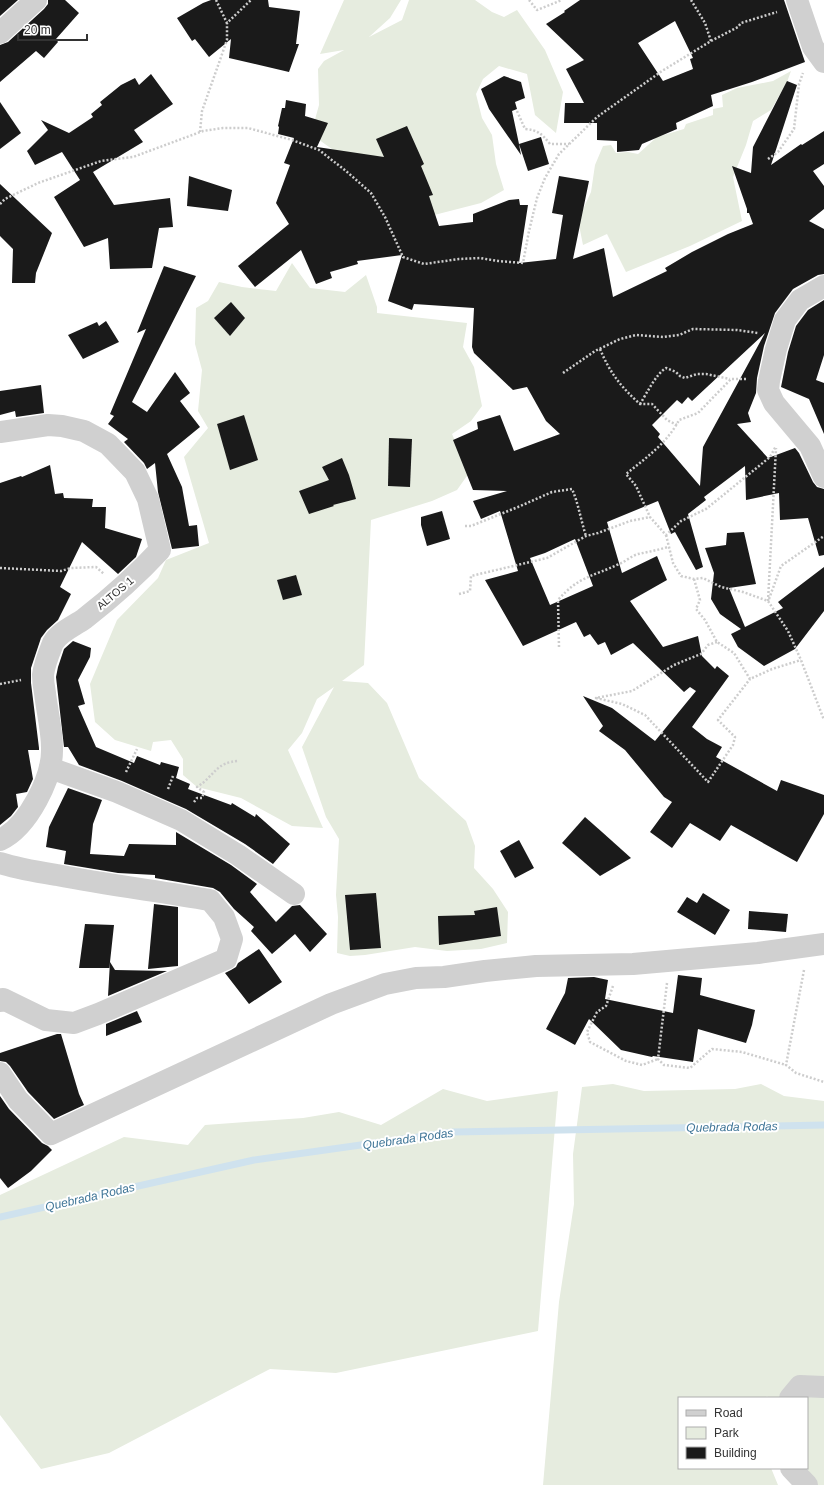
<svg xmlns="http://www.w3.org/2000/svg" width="824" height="1485" font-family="Helvetica,sans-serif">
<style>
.green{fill:#e6ecdf}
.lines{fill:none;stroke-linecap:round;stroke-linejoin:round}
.stream{stroke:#cfe2ee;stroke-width:7}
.building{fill:#1a1a1a;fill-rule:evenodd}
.path{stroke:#cdcdcd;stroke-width:2.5;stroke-dasharray:2 2;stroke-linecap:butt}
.minor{stroke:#d0d0d0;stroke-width:22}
.labels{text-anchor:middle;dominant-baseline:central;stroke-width:4;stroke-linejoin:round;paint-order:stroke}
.street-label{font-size:11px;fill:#333;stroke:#fff}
.water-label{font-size:12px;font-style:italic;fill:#3f7597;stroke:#fff}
</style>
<rect width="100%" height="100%" fill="#fff"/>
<!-- green -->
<g class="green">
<path d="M 344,0 L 401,0 L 390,18 L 369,37 L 402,20 L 409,0 L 475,0 L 492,12 L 504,17 L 517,10 L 545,50 L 563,92 L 556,133 L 535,115 L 527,74 L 499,66 L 483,79 L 476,94 L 482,118 L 492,135 L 496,164 L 504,190 L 481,203 L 407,222 L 343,157 L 311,134 L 319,105 L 318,69 L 324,61 L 344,50 L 320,54 Z"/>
<path d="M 791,71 L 787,82 L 771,110 L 753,121 L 746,145 L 733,177 L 742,221 L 690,246 L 626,272 L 607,234 L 583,245 L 578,220 L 591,192 L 595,165 L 603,146 L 611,145 L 616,153 L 628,152 L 638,154 L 657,137 L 684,129 L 686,124 L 713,115 L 713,109 L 723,107 L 722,95 L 737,88 L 773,81 Z"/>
<path d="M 292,263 L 310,288 L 345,292 L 366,275 L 377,307 L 377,313 L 467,323 L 463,347 L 474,367 L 482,406 L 471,421 L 452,434 L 469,473 L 457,490 L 432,501 L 371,520 L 364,665 L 342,681 L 368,683 L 387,703 L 419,778 L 466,821 L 475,846 L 474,868 L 493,889 L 508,912 L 507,943 L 481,949 L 447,951 L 415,947 L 365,955 L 350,956 L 337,953 L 338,917 L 336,895 L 339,839 L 326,817 L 302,747 L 334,687 L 317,699 L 302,733 L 288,750 L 323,828 L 292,826 L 241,798 L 197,787 L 183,775 L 183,759 L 171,740 L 153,742 L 151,751 L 115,740 L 95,722 L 90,684 L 117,620 L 158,578 L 166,560 L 209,543 L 184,457 L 208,428 L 198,411 L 202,370 L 195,344 L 196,308 L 208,301 L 219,282 L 242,287 L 276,291 Z"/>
<path d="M 613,1084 L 644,1091 L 735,1089 L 761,1084 L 784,1096 L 824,1101 L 824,1485 L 816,1485 L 807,1468 L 807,1398 L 768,1398 L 767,1396 L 766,1398 L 679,1398 L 679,1468 L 771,1468 L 778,1485 L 543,1485 L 559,1302 L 574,1204 L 573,1154 L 582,1087 Z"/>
<path d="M 443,1089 L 487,1101 L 558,1091 L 538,1331 L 336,1373 L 270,1369 L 109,1453 L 41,1469 L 0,1415 L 0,1195 L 124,1137 L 188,1145 L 205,1125 L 303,1118 L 339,1112 L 381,1125 Z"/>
</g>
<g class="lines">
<!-- stream -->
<path class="stream" d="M 0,1217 L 254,1160 L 453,1132 L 824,1125"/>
</g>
<!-- building -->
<g class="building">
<path d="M 0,0 L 18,0 L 0,16 Z"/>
<path d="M 48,0 L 65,0 L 79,13 L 56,39 L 58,42 L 44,58 L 36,51 L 0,82 L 0,45 L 8,42 L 44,9 L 48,4 Z"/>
<path d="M 211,0 L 268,0 L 269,7 L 300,11 L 296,44 L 299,44 L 289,72 L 229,58 L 231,39 L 209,57 L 195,39 L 192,41 L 177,18 L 203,3 Z"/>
<path d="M 580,0 L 784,0 L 805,62 L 752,82 L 711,95 L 713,106 L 676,123 L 677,129 L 642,144 L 639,150 L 617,152 L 617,141 L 597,140 L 597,123 L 564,123 L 565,103 L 584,103 L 566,69 L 584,60 L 546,24 L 565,12 L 564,11 ZM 675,21 L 693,58 L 690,59 L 693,69 L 663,81 L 638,43 Z"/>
<path d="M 151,74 L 173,104 L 134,130 L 143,142 L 93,172 L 114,205 L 170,198 L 173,227 L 159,228 L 152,268 L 110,269 L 108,238 L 84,247 L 54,197 L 80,180 L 62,152 L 35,165 L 27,151 L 48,130 L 41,120 L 69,133 L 93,117 L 91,114 L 102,105 L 100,102 L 121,85 L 135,78 L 139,85 Z"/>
<path d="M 504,76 L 521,82 L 525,98 L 515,102 L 517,109 L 512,111 L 519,144 L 541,137 L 549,164 L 528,171 L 519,144 L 521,155 L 489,109 L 481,89 Z"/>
<path d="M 787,81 L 797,85 L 771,165 L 801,144 L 802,145 L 824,131 L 824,164 L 813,171 L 824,186 L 824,209 L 809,221 L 824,229 L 824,274 L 818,275 L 793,289 L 775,313 L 764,346 L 757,378 L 756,393 L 748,413 L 751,422 L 737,424 L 768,458 L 795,448 L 799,453 L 813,482 L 817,487 L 824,489 L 824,555 L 819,556 L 808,518 L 780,520 L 779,493 L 746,500 L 745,466 L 704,497 L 706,500 L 688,514 L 703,567 L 696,570 L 675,532 L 671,534 L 658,501 L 607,522 L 622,573 L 657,556 L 667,580 L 630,601 L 663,647 L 698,636 L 702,656 L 715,669 L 717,666 L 729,676 L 692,727 L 707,739 L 722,747 L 716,757 L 777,791 L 781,780 L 824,795 L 824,814 L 797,862 L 731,825 L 720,841 L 690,823 L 672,848 L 650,832 L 672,802 L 664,797 L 625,750 L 599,731 L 603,726 L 583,696 L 612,708 L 655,741 L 696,691 L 690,687 L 684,692 L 633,643 L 611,655 L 605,642 L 598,645 L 590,634 L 584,637 L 576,622 L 523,646 L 485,580 L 518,571 L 500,511 L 481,519 L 473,501 L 507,491 L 473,490 L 453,440 L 478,429 L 477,422 L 500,415 L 514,451 L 560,434 L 546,421 L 527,387 L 513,390 L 474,353 L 472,347 L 474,308 L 414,304 L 412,310 L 388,301 L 402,255 L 357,261 L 358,264 L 330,272 L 332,278 L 316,284 L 301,250 L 255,287 L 238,266 L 289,224 L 276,203 L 290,165 L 284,163 L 294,138 L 278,134 L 279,127 L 278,126 L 282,108 L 285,108 L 286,100 L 306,104 L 305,116 L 328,123 L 317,147 L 384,157 L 376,139 L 407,126 L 424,164 L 421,166 L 433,195 L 429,196 L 439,226 L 473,222 L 473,214 L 509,200 L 519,199 L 520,205 L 528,205 L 519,263 L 556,259 L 563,215 L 552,213 L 559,176 L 589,181 L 573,259 L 604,248 L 613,297 L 667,271 L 665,268 L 692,252 L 728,234 L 753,224 L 749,213 L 747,213 L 747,209 L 732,166 L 751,173 L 753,147 ZM 765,333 L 703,447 L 700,486 L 658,437 L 660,434 L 652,425 L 677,400 L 682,404 L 688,397 L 692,401 ZM 575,539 L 593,586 L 550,605 L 530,558 L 545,553 Z"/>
<path d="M 0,102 L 21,133 L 0,149 Z"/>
<path d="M 189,176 L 232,190 L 228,211 L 187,206 Z"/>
<path d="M 0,184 L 52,233 L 36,273 L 35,283 L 12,283 L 13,249 L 0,236 Z"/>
<path d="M 164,266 L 196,276 L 132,402 L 147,412 L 175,372 L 190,393 L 180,401 L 200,427 L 167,454 L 182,487 L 189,526 L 197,525 L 199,546 L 172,549 L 158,492 L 155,463 L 147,469 L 144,463 L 124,442 L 128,439 L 108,424 L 114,416 L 110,414 L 146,329 L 137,333 Z"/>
<path d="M 824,300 L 824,355 L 816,380 L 824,383 L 824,434 L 809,399 L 781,387 L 788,352 L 796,326 L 808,310 Z"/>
<path d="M 231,302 L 245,318 L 230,336 L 214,318 Z"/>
<path d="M 106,321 L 119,342 L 83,359 L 68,335 L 97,322 L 99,326 Z"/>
<path d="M 41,385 L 44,413 L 16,417 L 15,411 L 0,415 L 0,391 Z"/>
<path d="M 244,415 L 258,460 L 230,470 L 217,424 Z"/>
<path d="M 389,438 L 412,439 L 410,487 L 388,486 Z"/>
<path d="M 342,458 L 349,475 L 356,499 L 333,505 L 334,506 L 309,514 L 299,491 L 329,480 L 322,467 Z"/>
<path d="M 50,465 L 55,494 L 63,493 L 64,498 L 93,499 L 92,507 L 106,507 L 105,528 L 142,539 L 136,557 L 118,574 L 82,542 L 60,587 L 71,594 L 58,620 L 47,630 L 41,638 L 31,668 L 31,683 L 39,748 L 39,750 L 28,750 L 33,779 L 27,792 L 16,794 L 18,807 L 11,816 L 0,825 L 0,483 L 21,476 L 22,477 Z"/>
<path d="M 442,511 L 450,539 L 427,546 L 421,525 L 421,517 Z"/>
<path d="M 744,532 L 756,584 L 729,588 L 745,627 L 783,608 L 778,602 L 824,567 L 824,611 L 795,649 L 764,666 L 738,647 L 731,634 L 741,629 L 720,614 L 711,599 L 714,573 L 705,548 L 726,545 L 727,533 Z"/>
<path d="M 296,575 L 302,595 L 283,600 L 277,580 Z"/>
<path d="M 73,641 L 91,648 L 90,657 L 78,680 L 85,704 L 78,706 L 96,747 L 134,763 L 137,756 L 160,765 L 161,762 L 179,767 L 176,778 L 190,784 L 188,789 L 231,805 L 232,803 L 255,817 L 256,814 L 290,844 L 273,864 L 245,844 L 186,809 L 122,781 L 79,765 L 68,747 L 64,747 L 56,677 L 58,667 L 64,649 Z"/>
<path d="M 68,788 L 102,800 L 93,824 L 90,854 L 124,856 L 129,844 L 176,845 L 176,832 L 231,865 L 257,884 L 250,892 L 276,922 L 292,906 L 300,905 L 327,934 L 310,952 L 295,934 L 272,954 L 251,931 L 254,927 L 234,909 L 220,892 L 213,888 L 155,878 L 155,875 L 118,873 L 64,864 L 66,851 L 46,847 L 49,827 Z"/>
<path d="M 585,817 L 602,832 L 631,858 L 600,876 L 562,843 Z"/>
<path d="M 519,840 L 534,868 L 515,878 L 500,851 Z"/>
<path d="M 376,893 L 381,948 L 350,950 L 345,895 Z"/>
<path d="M 703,893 L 730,910 L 715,935 L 677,912 L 687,897 L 697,903 Z"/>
<path d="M 154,904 L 178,907 L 178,966 L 148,969 Z"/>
<path d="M 497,907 L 501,936 L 439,945 L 438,916 L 475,915 L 474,911 Z"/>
<path d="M 749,911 L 788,914 L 786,932 L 748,929 Z"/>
<path d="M 85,924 L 114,925 L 110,962 L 115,970 L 167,971 L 108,996 L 110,962 L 110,968 L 79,968 Z"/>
<path d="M 259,949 L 282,982 L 249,1004 L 225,973 L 231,970 L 236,967 L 238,963 Z"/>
<path d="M 678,975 L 702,978 L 700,995 L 755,1010 L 752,1025 L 746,1043 L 698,1029 L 693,1062 L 653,1056 L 652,1057 L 621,1050 L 589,1019 L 575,1045 L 546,1029 L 565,993 L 568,978 L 594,977 L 608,980 L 605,999 L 673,1013 Z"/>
<path d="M 137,1011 L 142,1022 L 106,1036 L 106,1024 Z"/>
<path d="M 57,1034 L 61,1034 L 79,1094 L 84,1105 L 54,1119 L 28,1092 L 10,1066 L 6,1062 L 0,1061 L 0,1053 Z"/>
<path d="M 0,1096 L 9,1109 L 42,1143 L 48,1146 L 52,1150 L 31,1171 L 8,1188 L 0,1178 Z"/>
</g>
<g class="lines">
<!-- path -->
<g class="path">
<path d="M 216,0 L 227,23 L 251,0"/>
<path d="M 529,0 L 537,10 L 562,0"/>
<path d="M 691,0 L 705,23 L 711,41"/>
<path d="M 517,111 L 525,129 C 538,130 542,134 550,144 L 569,144"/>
<path d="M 200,132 L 202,111 L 227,40 L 227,23"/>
<path d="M 768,159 L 778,152 L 794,129 L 799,84 L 803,73"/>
<path d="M 0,204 L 5,199 L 38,183 L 101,161 L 133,157 L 203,131 L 223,128 L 248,128 L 292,140 L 319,150 L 346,171 L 371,193 L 385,217 L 403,257 L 424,264 L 459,259 L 480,258 L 498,261 L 523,263 L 529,231 L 537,198 L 545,178 L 559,154 L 597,117 L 662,71 L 711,41 L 738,27 L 741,23 L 777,12"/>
<path d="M 600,349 C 610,373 621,387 640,404 L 652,404 L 667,420 L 677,425"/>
<path d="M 563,373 L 595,351 L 620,339 L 636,335 L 663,337 L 679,335 L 693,329 L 737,330 L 758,333"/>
<path d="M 746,379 L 731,379 L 698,413 L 679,420 C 668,442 646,458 626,474 L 636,486 L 650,517 L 666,535 L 681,521 L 706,509 L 727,492 L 770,457 L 776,446"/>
<path d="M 640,404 C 647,393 656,374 666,368 L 676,372 L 680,376 L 685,378 L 697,374 L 706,374 L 730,379"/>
<path d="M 465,526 L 471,526 L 518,507 L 552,492 L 572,489 C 578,502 581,521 586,536"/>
<path d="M 666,535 L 673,563 L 681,576 L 694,579 L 703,578 L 721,587 L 743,592 L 768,601 L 788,631 L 801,660 L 824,720"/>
<path d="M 0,568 L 61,571 L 71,568 L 96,567 L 104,574"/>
<path d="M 694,579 L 700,600 L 696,609 L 705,620 L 717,642 L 734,653 L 750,679 L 772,669 L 801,660"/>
<path d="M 459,594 L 470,591 L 471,576 L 547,558 L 586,536 L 598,533 L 630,521 L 650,517"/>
<path d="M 769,599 L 781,566 L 824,536"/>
<path d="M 768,601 L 776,448"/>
<path d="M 717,642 L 708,645 L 701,654 L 674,665 L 632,691 L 596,698 L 622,704 L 645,715 L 708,782 L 733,745 L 735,737 L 718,720 L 750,679"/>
<path d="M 559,647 L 558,600 C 579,576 592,577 619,564 C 625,562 631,556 638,554 C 648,552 658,550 668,547"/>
<path d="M 0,684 L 21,680"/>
<path d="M 126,772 L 137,749"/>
<path d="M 168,789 L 173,776"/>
<path d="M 194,802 L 197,798 L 202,798 L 204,792 L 197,787 C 215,776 215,762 239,761"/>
<path d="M 804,970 L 786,1065 L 796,1073 L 824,1082"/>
<path d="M 667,983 L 658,1059 L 664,1065 L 690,1068 L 712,1049 L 742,1052 L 786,1065"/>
<path d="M 613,986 L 606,1006 L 597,1012 L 587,1032 L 590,1042 L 626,1061 L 642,1065 L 658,1059"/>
</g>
<!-- minor -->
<g class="minor">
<path d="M 797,0 L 813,47 L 824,62"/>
<path d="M 0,33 L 36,0"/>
<path d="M 824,286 L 800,300 L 785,320 L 776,349 L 769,381 L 768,390 L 774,403 L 810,446 L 824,477"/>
<path d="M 0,432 L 48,425 L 62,426 L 84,431 L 108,444 L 135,472 L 148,499 L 160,550 C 137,575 111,598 84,619 C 74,626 59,632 53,643 C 49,653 44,665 43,675 C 43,681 44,688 45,693 C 47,711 52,730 52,748 C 53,777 28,827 0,840"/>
<path d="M 50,768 L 117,792 L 181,820 L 238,855 L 294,894"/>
<path d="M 0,863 C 18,869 38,872 57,875 C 108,885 159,891 210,900 L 224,917 L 232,939 L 226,959 L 98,1014 L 74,1023 L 46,1020 L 3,999 L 0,1001"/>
<path d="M 0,1073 L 18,1100 L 51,1134 L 331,1004 L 385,984 L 416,978 L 444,977 L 485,971 L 536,966 L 633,964 L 758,953 L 824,944"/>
<path d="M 790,1398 L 800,1386 L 824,1387"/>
<path d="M 791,1468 L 807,1485"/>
</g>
</g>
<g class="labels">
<!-- street labels -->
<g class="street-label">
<text transform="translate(115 593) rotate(-40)">ALTOS 1</text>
</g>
<!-- water labels -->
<g class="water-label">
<text transform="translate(732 1127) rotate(-1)">Quebrada Rodas</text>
<text transform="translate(408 1139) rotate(-8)">Quebrada Rodas</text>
<text transform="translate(90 1197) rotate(-13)">Quebrada Rodas</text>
</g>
</g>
<!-- legend -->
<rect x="678" y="1397" width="130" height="72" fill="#ffffff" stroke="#adadad"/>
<rect x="686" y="1410" width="20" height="6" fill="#d0d0d0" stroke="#adadad"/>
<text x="714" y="1417" font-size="12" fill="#333333">Road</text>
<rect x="686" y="1427" width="20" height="12" fill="#e6ecdf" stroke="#adadad"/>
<text x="714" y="1437" font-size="12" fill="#333333">Park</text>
<rect x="686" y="1447" width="20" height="12" fill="#1a1a1a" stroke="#adadad"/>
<text x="714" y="1457" font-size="12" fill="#333333">Building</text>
<!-- scale -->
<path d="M18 34v6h69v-6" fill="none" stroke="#333333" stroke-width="2"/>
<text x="24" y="34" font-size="12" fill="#333333" stroke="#ffffff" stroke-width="3" paint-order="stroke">20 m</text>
</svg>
